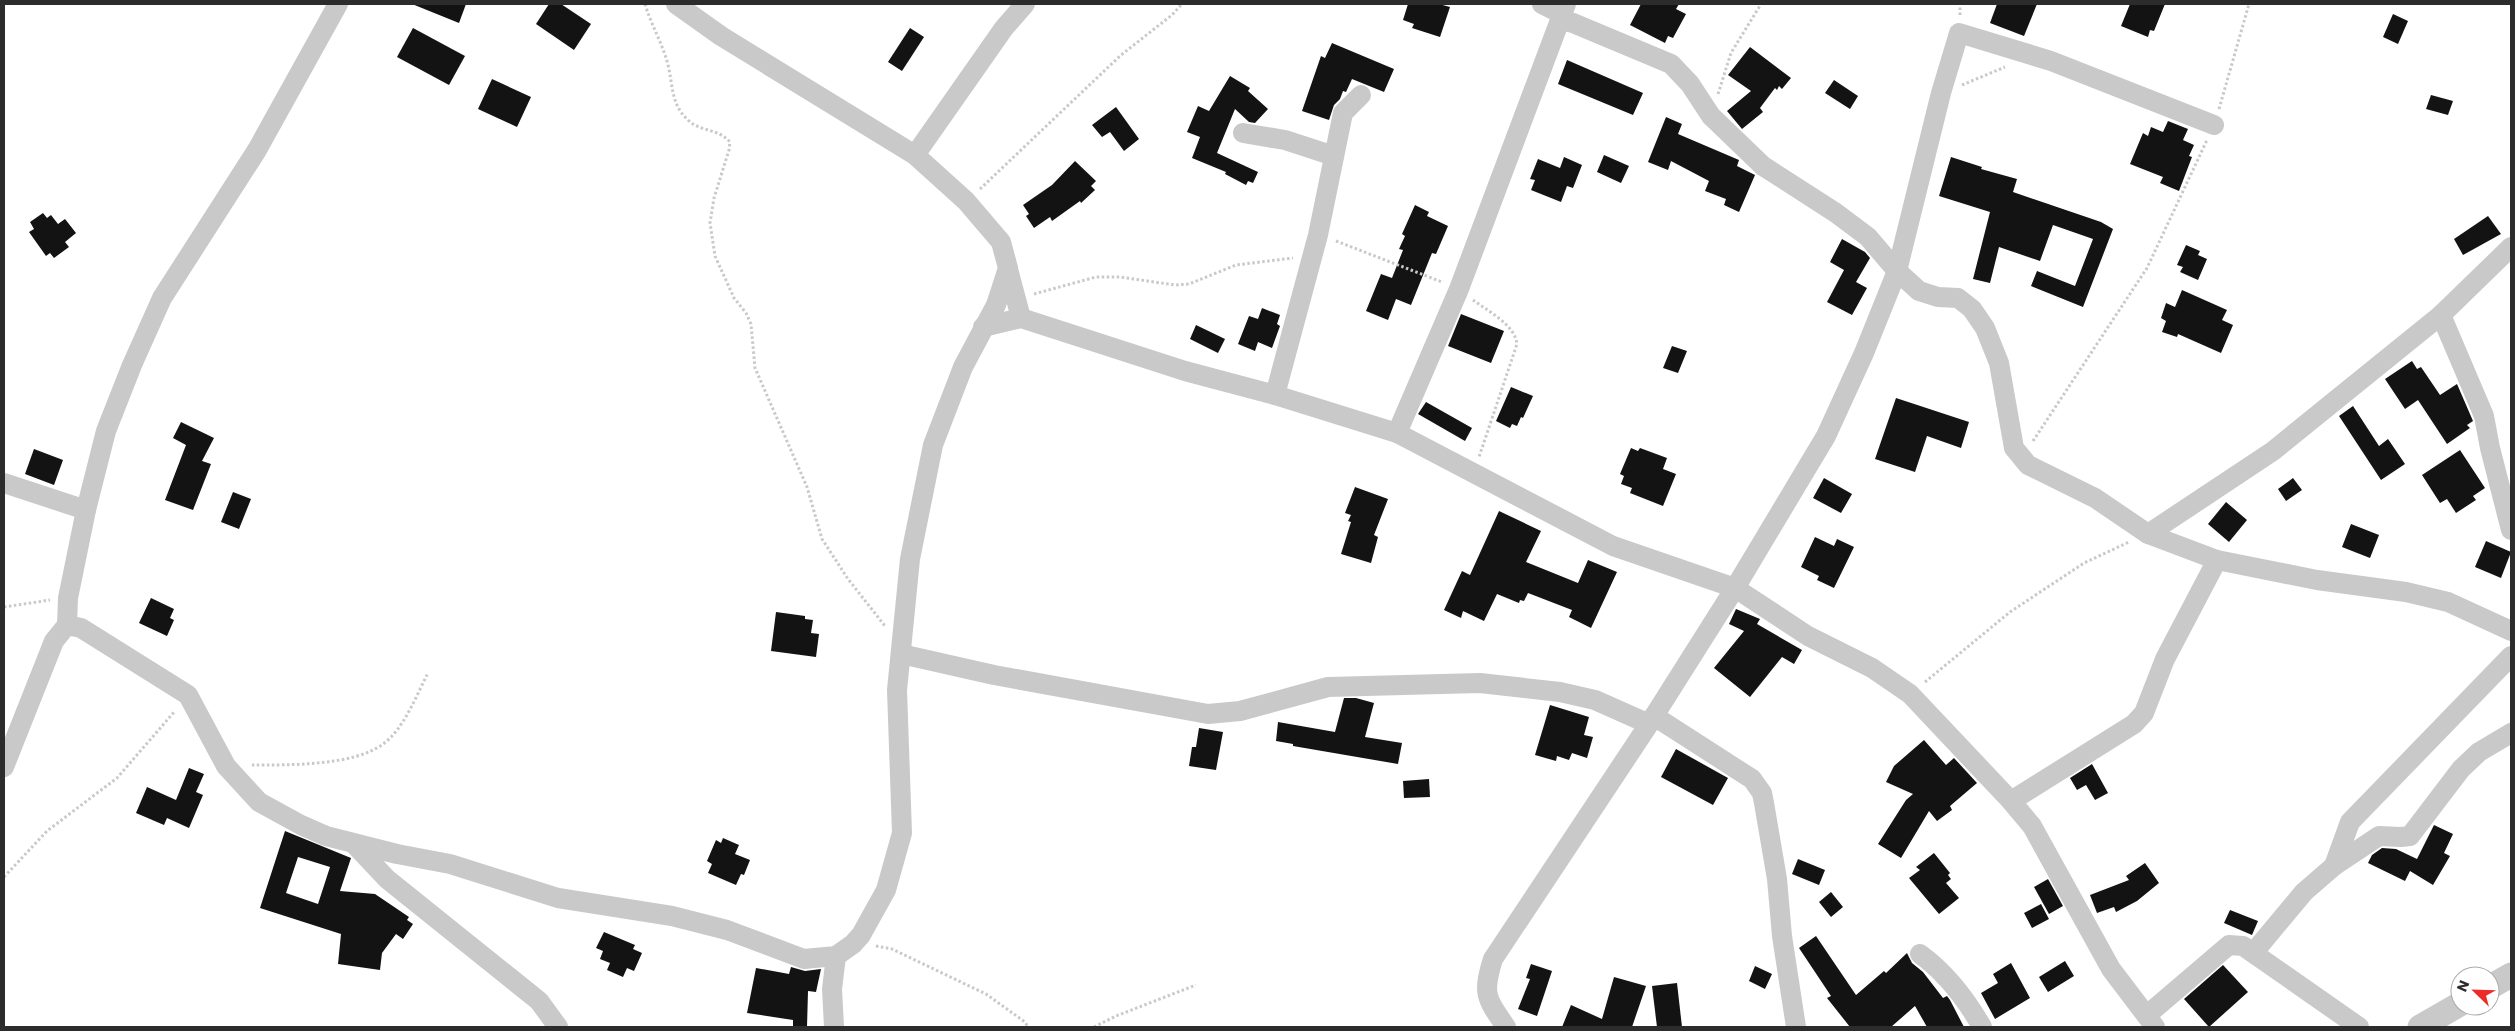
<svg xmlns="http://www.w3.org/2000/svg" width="2515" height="1031" font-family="Poppins,sans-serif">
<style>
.building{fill:#131313;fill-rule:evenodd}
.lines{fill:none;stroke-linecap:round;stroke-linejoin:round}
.path{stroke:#c9c9c9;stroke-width:3;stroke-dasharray:2.5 2.5;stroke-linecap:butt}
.minor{stroke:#c9c9c9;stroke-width:20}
.tertiary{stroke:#c9c9c9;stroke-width:25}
</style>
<rect width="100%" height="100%" fill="#fff"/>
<!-- building -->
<g class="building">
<path d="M 412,4 L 466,4 L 459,23 Z"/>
<path d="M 549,4 L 561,4 L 591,24 L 574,50 L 536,24 Z"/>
<path d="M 1408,4 L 1439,4 L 1450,7 L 1440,37 L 1412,28 L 1414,24 L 1403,20 Z"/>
<path d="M 1641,4 L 1679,4 L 1676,9 L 1686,14 L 1673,38 L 1668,36 L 1665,43 L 1630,25 Z"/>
<path d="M 1997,4 L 2037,4 L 2024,36 L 1990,23 Z"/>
<path d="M 2130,4 L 2165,4 L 2154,31 L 2150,30 L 2148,37 L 2121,26 Z"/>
<path d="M 2393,14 L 2408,21 L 2398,44 L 2383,37 Z"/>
<path d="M 413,28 L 465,56 L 449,85 L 397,57 Z"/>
<path d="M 910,28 L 924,37 L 902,71 L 888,62 Z"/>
<path d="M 1332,43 L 1394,69 L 1384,92 L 1352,79 L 1346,92 L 1343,91 L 1340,99 L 1334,105 L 1329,120 L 1302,111 L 1321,56 L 1325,58 Z"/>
<path d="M 1750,47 L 1791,78 L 1782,89 L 1779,86 L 1777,90 L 1775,88 L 1760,108 L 1763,112 L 1742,129 L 1727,111 L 1751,91 L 1728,75 Z"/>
<path d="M 1567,60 L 1643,93 L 1633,115 L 1558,84 Z"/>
<path d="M 1230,76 L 1250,88 L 1248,91 L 1268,109 L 1255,123 L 1249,122 L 1235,109 L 1217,153 L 1258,172 L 1253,183 L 1248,181 L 1246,185 L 1225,174 L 1226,172 L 1192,158 L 1200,137 L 1187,132 L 1198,106 L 1209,111 Z"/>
<path d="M 492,79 L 531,97 L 517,127 L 478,109 Z"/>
<path d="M 1834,80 L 1858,96 L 1850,109 L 1825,93 Z"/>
<path d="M 2431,95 L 2453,101 L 2448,115 L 2426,109 Z"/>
<path d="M 1116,107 L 1139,139 L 1124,151 L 1110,132 L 1102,137 L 1092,125 Z"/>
<path d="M 1666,117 L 1682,124 L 1678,134 L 1739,160 L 1737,166 L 1755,175 L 1739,212 L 1724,205 L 1726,199 L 1705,191 L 1709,181 L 1671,161 L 1668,170 L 1648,162 Z"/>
<path d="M 2168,121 L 2188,129 L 2183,140 L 2194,145 L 2189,156 L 2192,157 L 2179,191 L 2160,183 L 2163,177 L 2130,164 L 2143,133 L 2148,136 L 2151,127 L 2163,132 Z"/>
<path d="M 1604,155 L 1629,166 L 1621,183 L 1597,172 Z"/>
<path d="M 1564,157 L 1582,165 L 1573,188 L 1567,186 L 1561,202 L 1531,190 L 1535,180 L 1530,179 L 1538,159 L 1560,168 Z"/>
<path d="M 1951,157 L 1982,167 L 1981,169 L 2017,179 L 2013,192 L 2101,222 L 2113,229 L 2083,307 L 2031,286 L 2037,271 L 2075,286 L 2093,239 L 2053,225 L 2040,261 L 1999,247 L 1990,283 L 1973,279 L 1990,212 L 1939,196 Z"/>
<path d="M 1075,161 L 1096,181 L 1091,186 L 1095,190 L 1081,203 L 1080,201 L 1052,221 L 1050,217 L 1034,228 L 1026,216 L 1029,214 L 1023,205 L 1052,185 Z"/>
<path d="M 1415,205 L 1429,212 L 1427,216 L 1448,226 L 1436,254 L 1432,253 L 1411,305 L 1396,299 L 1388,320 L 1366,311 L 1381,274 L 1392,278 L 1403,250 L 1399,249 L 1405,236 L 1402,234 Z"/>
<path d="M 43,213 L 47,218 L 51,215 L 58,224 L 65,219 L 76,233 L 65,242 L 69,247 L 54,258 L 50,253 L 46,256 L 29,232 L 34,229 L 30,222 Z"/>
<path d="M 2488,216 L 2501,234 L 2463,255 L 2454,239 Z"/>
<path d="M 1842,239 L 1865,252 L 1870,258 L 1856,282 L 1867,288 L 1852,315 L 1827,302 L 1844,270 L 1830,262 Z"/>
<path d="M 2186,245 L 2200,251 L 2198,255 L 2207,259 L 2198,280 L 2180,272 L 2183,267 L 2177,265 Z"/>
<path d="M 2182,290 L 2227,310 L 2222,320 L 2233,325 L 2221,353 L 2178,334 L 2177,337 L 2162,332 L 2166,321 L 2161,318 L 2166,303 L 2175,307 Z"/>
<path d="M 1262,308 L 1280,315 L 1277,324 L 1280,326 L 1272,348 L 1258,342 L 1255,351 L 1238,344 L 1249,316 L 1258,319 Z"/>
<path d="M 1461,314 L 1504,331 L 1491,363 L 1448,346 Z"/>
<path d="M 1196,325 L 1225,339 L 1218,353 L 1190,339 Z"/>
<path d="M 1672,346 L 1687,351 L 1678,373 L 1663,368 Z"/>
<path d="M 2412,361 L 2417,369 L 2421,367 L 2440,395 L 2457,384 L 2473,421 L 2467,425 L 2470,428 L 2447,444 L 2418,400 L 2405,409 L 2385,379 Z"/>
<path d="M 1511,387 L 1533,396 L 1523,418 L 1521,417 L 1517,426 L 1512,424 L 1510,428 L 1496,421 Z"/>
<path d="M 1896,398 L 1969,422 L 1961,448 L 1927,436 L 1915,472 L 1875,459 Z"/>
<path d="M 1426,402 L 1472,428 L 1465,441 L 1418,414 Z"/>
<path d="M 2353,406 L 2379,446 L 2388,439 L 2405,464 L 2381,480 L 2339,416 Z"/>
<path d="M 181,422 L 214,438 L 202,461 L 211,464 L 193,510 L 165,500 L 186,445 L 173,438 Z"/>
<path d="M 1631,448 L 1638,451 L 1640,448 L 1667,458 L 1663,469 L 1676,474 L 1663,506 L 1630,493 L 1632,488 L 1621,484 L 1624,476 L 1620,474 Z"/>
<path d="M 34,449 L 63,460 L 54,485 L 25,474 Z"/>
<path d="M 2460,450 L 2485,488 L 2473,496 L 2476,500 L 2456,513 L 2447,499 L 2440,503 L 2422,475 Z"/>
<path d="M 1824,478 L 1852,494 L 1841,513 L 1813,498 Z"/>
<path d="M 2293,478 L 2302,490 L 2286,501 L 2278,489 Z"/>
<path d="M 1355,487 L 1388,499 L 1374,535 L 1378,537 L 1371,563 L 1341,554 L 1351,522 L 1348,521 L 1351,515 L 1345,513 Z"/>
<path d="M 233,492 L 251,499 L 239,529 L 221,522 Z"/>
<path d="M 2226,502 L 2247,520 L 2229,542 L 2208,524 Z"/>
<path d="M 1499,511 L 1541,531 L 1526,562 L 1578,583 L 1588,560 L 1617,572 L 1591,628 L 1569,617 L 1572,610 L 1528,593 L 1524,601 L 1520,600 L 1519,603 L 1497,594 L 1484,621 L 1463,611 L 1461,618 L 1444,610 L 1462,571 L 1470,575 Z"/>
<path d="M 2351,524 L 2379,535 L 2370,558 L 2342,547 Z"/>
<path d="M 1815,537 L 1834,546 L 1837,539 L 1854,547 L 1834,588 L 1817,580 L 1819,576 L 1801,567 Z"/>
<path d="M 2486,541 L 2511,552 L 2501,578 L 2475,567 Z"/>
<path d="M 151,598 L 174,609 L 170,618 L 174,620 L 167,636 L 139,623 Z"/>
<path d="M 1736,609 L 1760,619 L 1757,624 L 1802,650 L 1794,664 L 1782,657 L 1750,697 L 1714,668 L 1744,631 L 1729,624 Z"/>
<path d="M 776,612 L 805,616 L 805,619 L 813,620 L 811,633 L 819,634 L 816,657 L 771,651 Z"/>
<path d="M 1344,698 L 1356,698 L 1374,703 L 1365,737 L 1402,743 L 1398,764 L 1293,746 L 1293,744 L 1276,741 L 1278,722 L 1335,732 Z"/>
<path d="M 1550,705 L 1589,717 L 1584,735 L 1593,737 L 1587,758 L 1572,753 L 1569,760 L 1557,756 L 1556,761 L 1535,755 Z"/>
<path d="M 1199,728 L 1223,732 L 1216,770 L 1189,766 L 1192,747 L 1196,747 Z"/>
<path d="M 1924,740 L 1946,765 L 1954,758 L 1977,783 L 1950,806 L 1952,810 L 1937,821 L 1929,811 L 1901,858 L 1878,844 L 1906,800 L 1913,794 L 1886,782 L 1894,766 Z"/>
<path d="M 1676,749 L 1728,778 L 1713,805 L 1661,777 Z"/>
<path d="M 2092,764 L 2108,793 L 2095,800 L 2086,785 L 2077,790 L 2070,778 Z"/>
<path d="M 189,768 L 204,774 L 196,792 L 203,795 L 189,828 L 167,818 L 164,825 L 136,813 L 147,787 L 176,800 Z"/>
<path d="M 1429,779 L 1430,797 L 1404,798 L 1403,781 Z"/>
<path d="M 2434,825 L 2453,834 L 2444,853 L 2450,856 L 2433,885 L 2410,871 L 2405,881 L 2368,863 L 2372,855 L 2382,848 L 2396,849 L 2417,859 Z"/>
<path d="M 285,831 L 351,858 L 340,891 L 375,894 L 409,917 L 407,920 L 413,924 L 403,939 L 396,934 L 382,953 L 380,970 L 338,964 L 341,934 L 260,908 ZM 298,857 L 330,867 L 318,904 L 286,893 Z"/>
<path d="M 723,838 L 739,845 L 735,854 L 750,860 L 744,875 L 741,874 L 736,885 L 708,873 L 712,864 L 707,861 L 716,840 L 721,843 Z"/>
<path d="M 1934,853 L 1950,873 L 1948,875 L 1951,879 L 1946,883 L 1959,898 L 1939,914 L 1909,878 L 1920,870 L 1916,867 Z"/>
<path d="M 1798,859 L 1825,870 L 1819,885 L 1792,874 Z"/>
<path d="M 2145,863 L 2159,883 L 2137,901 L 2116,912 L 2114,907 L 2097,913 L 2090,895 L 2129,880 L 2126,876 Z"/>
<path d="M 2048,879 L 2063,906 L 2049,914 L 2034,887 Z"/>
<path d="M 1831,892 L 1843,907 L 1831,917 L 1819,902 Z"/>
<path d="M 2041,904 L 2049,919 L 2032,928 L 2024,913 Z"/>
<path d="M 2230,910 L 2258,921 L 2252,935 L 2224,923 Z"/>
<path d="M 604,932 L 635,945 L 633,949 L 642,953 L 634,971 L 627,968 L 623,977 L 607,970 L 610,963 L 600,959 L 603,951 L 596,948 Z"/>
<path d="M 1816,936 L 1856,995 L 1884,971 L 1886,973 L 1907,953 L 1912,963 L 1923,972 L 1943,998 L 1947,996 L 1950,1000 L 1964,1027 L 1927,1027 L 1915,1006 L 1891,1027 L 1850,1027 L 1827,998 L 1831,996 L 1799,948 Z"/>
<path d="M 2065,961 L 2074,976 L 2048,992 L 2039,977 Z"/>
<path d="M 2011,963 L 2030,998 L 1995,1019 L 1981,993 L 1998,983 L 1993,974 Z"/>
<path d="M 1531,964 L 1552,971 L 1537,1016 L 1518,1009 L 1530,979 L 1526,978 Z"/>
<path d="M 2223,965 L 2248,992 L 2209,1027 L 2184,999 Z"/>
<path d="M 1755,966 L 1772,974 L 1765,989 L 1749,981 Z"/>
<path d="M 791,967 L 805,971 L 821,969 L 816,992 L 808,991 L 807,1027 L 793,1027 L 793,1020 L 747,1013 L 756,968 L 789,974 Z"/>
<path d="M 1614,977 L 1646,986 L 1632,1027 L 1562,1027 L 1571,1005 L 1602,1019 Z"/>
<path d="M 1677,983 L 1682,1027 L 1657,1027 L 1652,986 Z"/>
</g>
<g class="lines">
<!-- path -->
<g class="path">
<path d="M 645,4 C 651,25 663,44 668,65 C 673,85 671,104 687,119 C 699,132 718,128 730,142 L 729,150 L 714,198 L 710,223 L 715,256 L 734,298 L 746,313 L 751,324 L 755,368 L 807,487 L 822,539 L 848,579 L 885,626"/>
<path d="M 1960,15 L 1960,4"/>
<path d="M 1962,85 L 2005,67"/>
<path d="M 1718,94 L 1731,53 L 1761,4"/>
<path d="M 2219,109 L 2249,4"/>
<path d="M 980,189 L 1121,55 L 1172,15 L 1182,4"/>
<path d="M 1336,241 L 1442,282"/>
<path d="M 1034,294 L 1096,277 L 1120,277 L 1175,285 L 1189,284 L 1236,265 L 1293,258"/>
<path d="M 1473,300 C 1488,311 1515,325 1517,344 L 1479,457"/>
<path d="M 2033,441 L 2147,268 L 2207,140"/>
<path d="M 4,607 L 50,600"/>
<path d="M 1925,682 L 2010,612 L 2084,563 L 2129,542"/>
<path d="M 252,765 C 288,765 354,766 383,744 C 404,729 416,696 428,673"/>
<path d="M 4,877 L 47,831 L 117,778 L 175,711"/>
<path d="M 876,946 L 892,949 L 986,994 L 1025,1022 L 1028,1027"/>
<path d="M 1094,1027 L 1116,1016 L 1196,985"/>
</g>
<!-- minor -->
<g class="minor">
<path d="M 1542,4 L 1562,14"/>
<path d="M 1561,20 L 1573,23 L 1671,64 L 1690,84 L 1711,116 L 1763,166 L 1836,213 L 1868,237 L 1897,271 L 1919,291 L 1938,297 L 1958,298 L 1972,309 L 1985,328 L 1999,363 L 2014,448 L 2028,465 L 2095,498 L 2148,534 L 2217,560 L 2317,580 L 2406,592 L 2448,602 L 2511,631"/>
<path d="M 1243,133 L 1285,140 L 1334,156"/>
<path d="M 915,155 L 1004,28 L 1025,4"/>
<path d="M 1008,269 L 1021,318"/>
<path d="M 2441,315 L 2484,416 L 2490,448 L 2511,530"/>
<path d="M 983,327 L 1021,318 L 1185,371 L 1275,395 L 1397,433 L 1613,546 L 1735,588 L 1808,636 L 1872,668 L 1910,694 L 2011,801 L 2032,826 L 2111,969 L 2155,1027"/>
<path d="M 1275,395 L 1318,235 L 1343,113 L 1361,95"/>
<path d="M 1397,433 L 1459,289 L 1566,4"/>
<path d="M 4,483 L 86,510"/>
<path d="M 2148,534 L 2273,451 L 2441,315 L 2511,247"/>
<path d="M 67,625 L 68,598 L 86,510 L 106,431 L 132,365 L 162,298 L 257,150 L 338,4"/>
<path d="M 901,654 L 994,675 L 1208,714 L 1240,711 L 1328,687 L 1480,683 L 1560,692 L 1595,700 L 1649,724"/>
<path d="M 1654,716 L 1752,779 L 1762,793 L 1764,803 L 1777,879 L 1782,936 L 1796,1027"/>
<path d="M 4,767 L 54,641 L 67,625 L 81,628 L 188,695 L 226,766 L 259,802 L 301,825 L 326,836 L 397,854 L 450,864 L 558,898 L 672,916 L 727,930 L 804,959 L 836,956 L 853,944 L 861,935 L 886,890 L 902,833 L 897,690 L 910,559 L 933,445 L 963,367 L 996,305 L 1008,268 L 1001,242 L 966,201 L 915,155 L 721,36 L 676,4"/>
<path d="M 2011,801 L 2134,724 L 2144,713 L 2165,659 L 2217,560"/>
<path d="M 355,845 L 387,879 L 539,1001 L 558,1027"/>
<path d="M 2334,866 L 2350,822 L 2511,656"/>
<path d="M 2254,952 L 2304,892 L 2334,866 L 2379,836 L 2401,837 L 2410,836 L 2461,769 L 2479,752 L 2511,733"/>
<path d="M 1920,954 C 1946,973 1966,999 1982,1027"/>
<path d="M 2147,1015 L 2229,945 L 2243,946 L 2359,1027"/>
<path d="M 834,1027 L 832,989 L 836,956"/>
<path d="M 1506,1027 C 1486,998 1482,994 1493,959 L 1649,724 L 1735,588 L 1826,436 L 1864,353 L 1897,271 L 1941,93 L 1959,33 L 2051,61 L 2214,125"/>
</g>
<!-- tertiary -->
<g class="tertiary">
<path d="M 2490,987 L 2511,975"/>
<path d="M 2420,1027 L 2460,1004"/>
</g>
</g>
<!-- border -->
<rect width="2515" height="1031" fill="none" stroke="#2c2c2c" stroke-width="10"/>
<!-- north arrow -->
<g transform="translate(2475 991) rotate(293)"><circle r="24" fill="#ffffff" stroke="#ababab"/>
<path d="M0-4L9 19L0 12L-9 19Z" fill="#ec2c26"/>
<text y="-8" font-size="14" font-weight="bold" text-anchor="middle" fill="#2c2c2c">N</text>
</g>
</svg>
